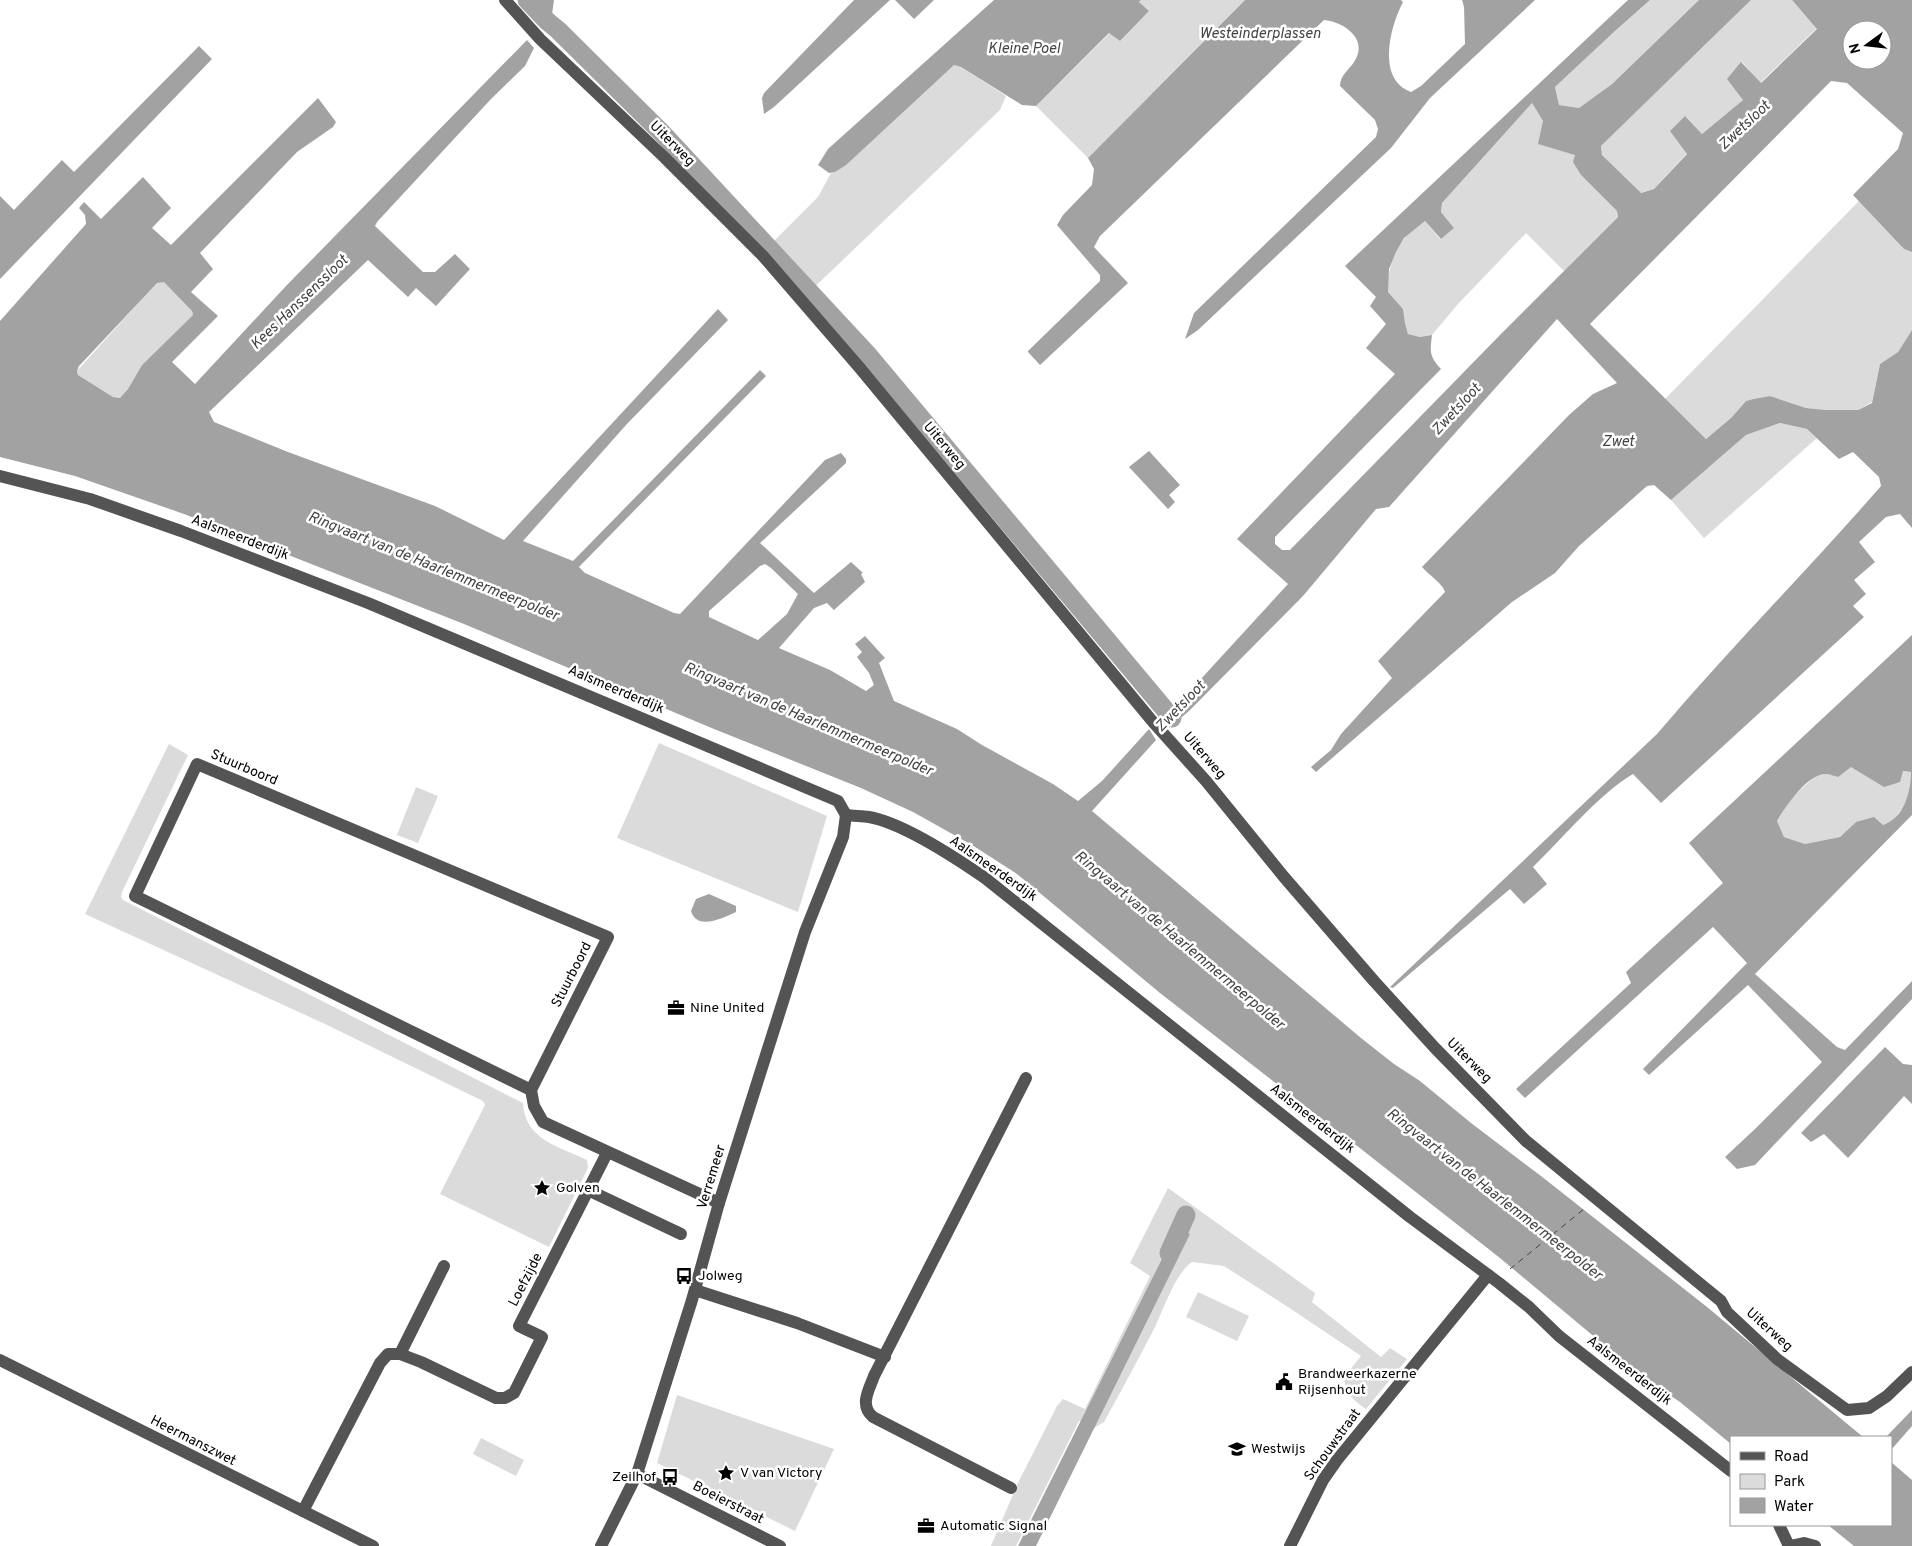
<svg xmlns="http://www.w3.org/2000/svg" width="1912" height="1546" font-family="Overpass,sans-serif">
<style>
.green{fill:#dbdbdb}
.water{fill:#a2a2a2;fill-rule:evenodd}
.pier{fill:#fff}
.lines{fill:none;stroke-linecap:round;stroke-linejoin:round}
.canal{stroke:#a2a2a2;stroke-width:19}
.ferry{stroke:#434343;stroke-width:1;stroke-dasharray:6 5;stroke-linecap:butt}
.minor{stroke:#545454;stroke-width:12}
.labels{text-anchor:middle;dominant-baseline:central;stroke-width:5;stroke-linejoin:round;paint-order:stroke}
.street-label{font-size:14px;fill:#000;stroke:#fff}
.poi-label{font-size:14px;fill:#000;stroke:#fff;text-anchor:start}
.water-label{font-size:15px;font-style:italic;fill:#434343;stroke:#fff}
</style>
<rect width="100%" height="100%" fill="#fff"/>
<!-- green -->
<g class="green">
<path d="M 1141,0 L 1245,0 L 1088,158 L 1036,106 L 1110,33 L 1120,41 L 1149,11 L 1139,2 Z"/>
<path d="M 1650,0 L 1699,0 L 1612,84 L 1579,108 L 1559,105 L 1555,87 L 1615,31 Z"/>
<path d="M 1751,0 L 1792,0 L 1817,28 L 1760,83 L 1742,62 L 1743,100 L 1702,134 L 1685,116 L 1687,153 L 1654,189 L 1640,193 L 1602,155 L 1601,146 Z"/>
<path d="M 954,65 L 961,67 L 1006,96 L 1000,110 L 804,297 L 764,251 L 818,197 L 831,173 L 835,172 Z"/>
<path d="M 1532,103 L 1543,121 L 1575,155 L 1581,175 L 1617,211 L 1618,217 L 1564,271 L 1526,233 L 1458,304 L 1432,335 L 1420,337 L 1408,334 L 1405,323 L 1403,309 L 1388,292 C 1387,274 1392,255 1404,239 C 1409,232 1418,227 1425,221 L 1440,239 L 1454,228 L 1441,212 L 1442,203 Z"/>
<path d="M 1859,201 L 1904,249 L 1912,252 L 1912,330 L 1898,352 L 1880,364 L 1872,402 L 1858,410 L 1826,410 L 1806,408 L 1770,396 L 1753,399 L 1746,401 L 1731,418 L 1706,439 L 1665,399 Z"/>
<path d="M 157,282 L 165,282 L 192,311 L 193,315 L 142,365 L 128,389 L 120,398 L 113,397 L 78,375 L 77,371 Z"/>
<path d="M 1780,423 L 1807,429 L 1817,438 L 1704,538 L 1671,500 L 1746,435 Z"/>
<path d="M 659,743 L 827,816 L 798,912 L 617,838 Z"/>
<path d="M 169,744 L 188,755 L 122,892 L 121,897 L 123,900 L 523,1103 C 525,1140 558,1146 587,1160 L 588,1168 L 549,1247 L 440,1194 L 485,1105 L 483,1101 L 325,1024 L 85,914 Z"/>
<path d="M 1851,767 L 1912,772 L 1911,790 L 1905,804 L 1892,822 L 1883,825 L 1856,822 L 1840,837 L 1805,844 L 1784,837 L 1777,821 L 1792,797 L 1816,776 Z"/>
<path d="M 416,787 L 438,796 L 418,843 L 397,835 Z"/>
<path d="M 1168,1188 L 1315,1293 L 1312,1302 L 1381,1357 L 1390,1348 L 1407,1359 L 1366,1409 C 1353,1400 1345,1393 1344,1377 L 1361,1356 L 1288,1307 L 1224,1266 L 1192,1262 C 1174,1275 1164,1309 1154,1329 C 1138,1360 1121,1391 1104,1422 L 1094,1428 L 1079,1421 L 1016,1546 L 991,1546 L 1018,1483 L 1057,1406 L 1063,1399 L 1085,1409 L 1150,1276 L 1130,1263 Z"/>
<path d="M 1198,1292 L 1249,1316 L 1237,1341 L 1186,1317 Z"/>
<path d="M 677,1395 L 834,1449 L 795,1531 L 657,1463 Z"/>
<path d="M 481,1438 L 524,1460 L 516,1476 L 473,1454 Z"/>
</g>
<!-- water -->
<g class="water">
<path d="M 523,0 L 554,0 L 550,29 C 538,25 531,10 523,0 Z"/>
<path d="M 854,0 L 890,0 L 774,107 L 764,114 L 762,98 L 764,93 Z"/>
<path d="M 895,0 L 934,0 L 914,19 Z"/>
<path d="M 994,0 L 1141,0 L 1139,2 L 1149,11 L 1120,41 L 1109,33 L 1036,106 L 1022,105 L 961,67 L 954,65 L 846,165 L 835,172 L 829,173 L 818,165 L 828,149 Z"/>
<path d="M 1245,0 L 1401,0 L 1403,2 C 1390,27 1376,79 1411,92 L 1421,86 L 1465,44 L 1464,7 L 1462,0 L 1535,0 L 1430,98 L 1391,148 L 1198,330 L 1185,339 L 1194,313 L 1376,137 L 1378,129 L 1375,120 L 1340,86 C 1340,75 1349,70 1354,62 C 1369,40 1345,22 1324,20 L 1100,236 L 1094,247 L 1128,283 L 1040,365 L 1028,352 L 1028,351 L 1100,281 L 1100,275 L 1057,225 L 1063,215 L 1092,185 L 1094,169 L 1088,158 Z"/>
<path d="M 1628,0 L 1650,0 L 1615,31 L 1555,87 L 1559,105 L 1579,108 L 1612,84 L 1699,0 L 1751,0 L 1601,146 L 1602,155 L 1641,193 L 1654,189 L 1687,154 L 1670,131 L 1685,116 L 1702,134 L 1743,100 L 1727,79 L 1741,62 L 1761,83 L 1817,29 L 1792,0 L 1912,0 L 1912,252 L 1904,249 L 1853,195 L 1898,149 L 1903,133 L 1847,83 L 1831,81 L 1590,324 L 1706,439 L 1731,418 L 1746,401 L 1753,399 L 1770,396 L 1806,408 L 1826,410 L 1858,410 L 1872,403 L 1880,364 L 1898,352 L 1912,330 L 1912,528 L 1900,514 L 1886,517 L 1859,542 L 1875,562 L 1854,580 L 1866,594 L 1853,606 L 1864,617 L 1661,803 L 1633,774 C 1599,794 1562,839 1533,867 L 1547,884 L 1524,904 L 1510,889 L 1393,988 L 1390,987 L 1657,734 C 1729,649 1808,570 1881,486 L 1879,477 L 1853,452 L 1839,459 L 1807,429 L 1780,423 L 1746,435 L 1671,500 L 1654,485 L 1647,486 L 1579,546 L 1555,573 L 1512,602 L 1316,772 L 1311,767 L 1331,750 L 1341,734 L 1392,678 L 1378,661 L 1445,592 C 1444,585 1428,574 1422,567 L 1569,415 L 1593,394 L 1617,383 L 1557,319 L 1389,507 L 1376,509 L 1303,596 L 1189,711 L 1169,728 L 1158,716 L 1167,706 L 1177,705 L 1288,584 L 1237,539 L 1395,374 L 1366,348 L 1386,324 L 1370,306 L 1376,297 L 1345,266 ZM 1852,30 L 1882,30 L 1882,60 L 1852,60 ZM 1532,103 L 1543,121 L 1538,144 L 1575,155 L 1573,162 L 1581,175 L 1617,211 L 1618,217 L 1500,335 L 1290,550 L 1282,550 L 1275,544 L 1275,537 L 1441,369 C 1429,356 1430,352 1432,335 L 1420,337 L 1408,334 L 1405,323 L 1403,309 L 1388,292 L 1389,269 L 1396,252 L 1404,238 L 1425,221 L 1441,239 L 1454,228 L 1441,212 L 1442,203 Z"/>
<path d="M 527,40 L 534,48 L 525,66 L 491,99 L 377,222 L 375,226 L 423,272 L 435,272 L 455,254 L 470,269 L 436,306 L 416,288 L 408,297 L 368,260 L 209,412 L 214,422 L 288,452 L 435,506 L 504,540 L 718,309 L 728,320 L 626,425 L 523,541 L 573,561 L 760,370 L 766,376 L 579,567 L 585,573 L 674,613 L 680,614 L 825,460 L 841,453 L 846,459 L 846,463 L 760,543 L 814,593 L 851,562 L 863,573 L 861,574 L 865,582 L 834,610 L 827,603 L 814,608 L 779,648 L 830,670 L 866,691 L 874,685 L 869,673 L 857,657 L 862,652 L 855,644 L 865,636 L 885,658 L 879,663 L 894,701 L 957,729 L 982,745 L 1053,784 L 1078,801 L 1102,781 L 1149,729 L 1156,740 L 1092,811 L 1361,1038 L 1394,1064 L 1420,1081 L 1471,1123 L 1541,1176 L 1707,1307 L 1863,1437 L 1731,1437 L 1731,1444 L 1680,1402 L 1640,1375 L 1500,1258 L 1160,993 L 1017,874 L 972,845 L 913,812 L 861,788 L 714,729 L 464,624 L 184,514 L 75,476 L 0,457 L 0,321 L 86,224 L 85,215 L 79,208 L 84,202 L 101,219 L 143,177 L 171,208 L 152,228 L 171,245 L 318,98 L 336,122 L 333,127 L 297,152 L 200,253 L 213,269 L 191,292 L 218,316 L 172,362 L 195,384 L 286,286 ZM 164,282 L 192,311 L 193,315 L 142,365 L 128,389 L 120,398 L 113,397 L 78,375 L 77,371 L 79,366 L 157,283 ZM 765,564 L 771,568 L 798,594 L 787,614 L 758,640 L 709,617 L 709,611 L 760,566 Z"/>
<path d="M 199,46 L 212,59 L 0,279 L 0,196 L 14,210 L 62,160 L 74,172 Z"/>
<path d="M 1149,451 L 1180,485 L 1169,495 L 1175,502 L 1168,509 L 1129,467 Z"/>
<path d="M 1912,635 L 1912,815 L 1755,974 L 1837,1047 L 1845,1050 L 1912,981 L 1912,999 L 1755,1165 L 1737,1169 L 1725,1157 L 1755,1129 L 1822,1062 L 1748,985 L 1649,1075 L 1643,1069 L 1747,963 L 1713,927 L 1525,1098 L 1516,1089 L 1631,983 L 1626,972 L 1723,883 L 1689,843 ZM 1851,767 L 1884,787 L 1900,782 L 1903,771 L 1911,772 C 1911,792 1904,818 1883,825 L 1874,817 L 1856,822 L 1840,837 L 1805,844 L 1784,837 L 1777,821 C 1786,806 1807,774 1826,774 C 1830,774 1834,776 1838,777 Z"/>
<path d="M 709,894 L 736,906 L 736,912 C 723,918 697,931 691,911 L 696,899 Z"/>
<path d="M 1885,1047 L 1903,1064 L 1912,1065 L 1912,1104 L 1904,1096 L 1848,1158 L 1824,1134 L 1811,1142 L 1801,1133 Z"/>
<path d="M 1177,1229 L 1190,1234 L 1036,1546 L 1018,1546 Z"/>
<path d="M 1912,1410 L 1912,1426 L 1891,1450 L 1891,1437 L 1886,1437 Z"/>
<path d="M 1891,1462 L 1912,1480 L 1912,1546 L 1854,1546 L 1828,1525 L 1891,1525 Z"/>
</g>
<!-- pier -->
<path class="pier" d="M 1356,1145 L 1492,1252 L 1491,1254 L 1354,1147 Z"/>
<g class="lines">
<!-- canal -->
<g class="canal">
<path d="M 527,0 L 547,21 L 558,30 L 662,133 L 869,356 L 1172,718"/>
<path d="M 1169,1253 L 1186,1215"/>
</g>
<!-- ferry -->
<path class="ferry" d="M 1510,1269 L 1584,1209"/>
<!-- minor -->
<g class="minor">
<path d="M 505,0 L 540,39 L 664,157 L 763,256 L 859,367 L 1153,722 L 1206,781 L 1284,877 L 1374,981 L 1435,1048 L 1526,1141 L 1721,1301 L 1727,1312 L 1777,1359 L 1847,1410 L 1869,1408 L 1887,1396 L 1912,1372"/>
<path d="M 0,476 L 90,499 L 181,531 L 368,603 L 838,801 L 846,815"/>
<path d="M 846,815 C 854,816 862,816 869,817 C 903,823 956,858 985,878 L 1410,1217 L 1499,1283 L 1529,1307 L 1559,1336 L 1731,1471"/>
<path d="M 531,1090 L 608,937 L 197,764 L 135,896 L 531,1090 L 534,1106 L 543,1122 L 719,1203"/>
<path d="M 588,1190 L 681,1234"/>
<path d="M 695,1290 L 797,1323 L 885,1357"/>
<path d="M 400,1354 L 444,1266"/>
<path d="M 0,1360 L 373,1546"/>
<path d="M 637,1474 L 780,1546"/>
<path d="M 1011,1488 L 873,1417 C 859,1405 869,1390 874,1376 L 1026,1078"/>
<path d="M 303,1511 L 380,1363 L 388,1354 L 400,1354 L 421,1362 L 496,1398 L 505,1398 L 514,1393 L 542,1337 L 519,1326 L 607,1153"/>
<path d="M 1779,1525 L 1789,1546"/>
<path d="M 601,1546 L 637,1474 L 692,1300 L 719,1203 L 805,932 L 843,837 L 846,815"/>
<path d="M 1290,1546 L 1323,1480 L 1337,1460 L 1488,1275"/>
<path d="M 1790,1546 L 1804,1543 L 1815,1546"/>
</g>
</g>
<!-- icons -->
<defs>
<g id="office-bare" transform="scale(1.35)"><path d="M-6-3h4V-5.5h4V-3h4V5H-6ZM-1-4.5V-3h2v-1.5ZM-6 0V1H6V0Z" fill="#000" stroke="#fff" stroke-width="2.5" paint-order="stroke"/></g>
<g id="sight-bare" transform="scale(1.35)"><path d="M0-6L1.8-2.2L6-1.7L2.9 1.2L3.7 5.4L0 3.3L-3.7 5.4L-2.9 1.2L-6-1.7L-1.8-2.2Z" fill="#000" stroke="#fff" stroke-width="2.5" paint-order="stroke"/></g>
<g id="bus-bare" transform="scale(1.35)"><path d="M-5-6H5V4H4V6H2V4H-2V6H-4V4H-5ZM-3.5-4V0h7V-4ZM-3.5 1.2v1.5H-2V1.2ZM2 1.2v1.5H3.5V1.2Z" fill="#000" stroke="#fff" stroke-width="2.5" paint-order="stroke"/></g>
<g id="civic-bare" transform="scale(1.35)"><path d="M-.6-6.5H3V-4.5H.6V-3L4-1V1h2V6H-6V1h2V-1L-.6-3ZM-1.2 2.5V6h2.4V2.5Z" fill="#000" stroke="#fff" stroke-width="2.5" paint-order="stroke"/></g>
<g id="school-bare" transform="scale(1.35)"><path d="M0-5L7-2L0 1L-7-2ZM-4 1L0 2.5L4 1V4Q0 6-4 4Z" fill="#000" stroke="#fff" stroke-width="2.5" paint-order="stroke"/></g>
</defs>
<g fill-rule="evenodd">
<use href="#office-bare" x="676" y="1008"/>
<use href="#sight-bare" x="542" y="1188"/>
<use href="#bus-bare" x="684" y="1276"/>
<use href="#civic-bare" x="1284" y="1382"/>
<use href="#school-bare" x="1237" y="1449"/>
<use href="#sight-bare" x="726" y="1473"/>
<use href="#bus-bare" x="670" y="1477"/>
<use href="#office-bare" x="926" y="1526"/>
</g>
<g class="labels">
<!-- street labels -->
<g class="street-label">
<text transform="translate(672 144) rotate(45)">Uiterweg</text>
<text transform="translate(944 446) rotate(50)">Uiterweg</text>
<text transform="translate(240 538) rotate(21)">Aalsmeerderdijk</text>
<text transform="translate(616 690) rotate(23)">Aalsmeerderdijk</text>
<text transform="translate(1204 756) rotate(49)">Uiterweg</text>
<text transform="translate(244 768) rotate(23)">Stuurboord</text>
<text transform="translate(993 869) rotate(35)">Aalsmeerderdijk</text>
<text transform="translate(572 975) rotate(-63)">Stuurboord</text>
<text transform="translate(1469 1061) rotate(45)">Uiterweg</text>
<text transform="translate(1312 1119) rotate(38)">Aalsmeerderdijk</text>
<text transform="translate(712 1177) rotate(-73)">Verremeer</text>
<text transform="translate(526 1280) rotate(-63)">Loefzijde</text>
<text transform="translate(1769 1330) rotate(42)">Uiterweg</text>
<text transform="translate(1629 1371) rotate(38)">Aalsmeerderdijk</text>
<text transform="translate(193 1441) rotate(27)">Heermanszwet</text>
<text transform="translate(1333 1445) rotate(-54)">Schouwstraat</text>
<text transform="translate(728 1503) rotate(27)">Boeierstraat</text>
</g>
<!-- poi labels -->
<g class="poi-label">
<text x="690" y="1008">Nine United</text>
<text x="556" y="1188">Golven</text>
<text x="698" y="1276">Jolweg</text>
<text x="1298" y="1374">Brandweerkazerne<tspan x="1298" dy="16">Rijsenhout</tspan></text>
<text x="1251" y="1449">Westwijs</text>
<text x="740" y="1473">V van Victory</text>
<text x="656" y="1477" text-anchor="end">Zeilhof</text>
<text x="940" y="1526">Automatic Signal</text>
</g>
<!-- water labels -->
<g class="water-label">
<text x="1260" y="34">Westeinderplassen</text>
<text x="1024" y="49">Kleine Poel</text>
<text transform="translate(1745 126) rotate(-43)">Zwetsloot</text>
<text transform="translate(300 303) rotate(-44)">Kees Hanssenssloot</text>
<text transform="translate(1457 410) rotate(-47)">Zwetsloot</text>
<text x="1618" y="442">Zwet</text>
<text transform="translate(433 567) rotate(22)">Ringvaart van de Haarlemmermeerpolder</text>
<text transform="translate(1181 707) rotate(-46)">Zwetsloot</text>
<text transform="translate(808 720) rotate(23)">Ringvaart van de Haarlemmermeerpolder</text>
<text transform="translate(1179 941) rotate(40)">Ringvaart van de Haarlemmermeerpolder</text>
<text transform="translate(1494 1195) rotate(38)">Ringvaart van de Haarlemmermeerpolder</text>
</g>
</g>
<!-- legend -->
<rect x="1730" y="1436" width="162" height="90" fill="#ffffff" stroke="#999999"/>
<rect x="1740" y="1452" width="25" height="8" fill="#545454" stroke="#999999"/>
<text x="1774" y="1461" font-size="15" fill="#000000">Road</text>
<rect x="1740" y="1474" width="25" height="15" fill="#dbdbdb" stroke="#999999"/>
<text x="1774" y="1486" font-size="15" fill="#000000">Park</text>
<rect x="1740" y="1498" width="25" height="15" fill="#a2a2a2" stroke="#999999"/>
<text x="1774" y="1511" font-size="15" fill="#000000">Water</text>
<!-- north arrow -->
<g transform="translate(1867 45) rotate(255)"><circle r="24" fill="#ffffff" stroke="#999999"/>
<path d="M0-4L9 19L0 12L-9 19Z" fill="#000000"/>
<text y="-8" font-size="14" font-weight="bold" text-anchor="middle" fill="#000000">N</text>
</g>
</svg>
